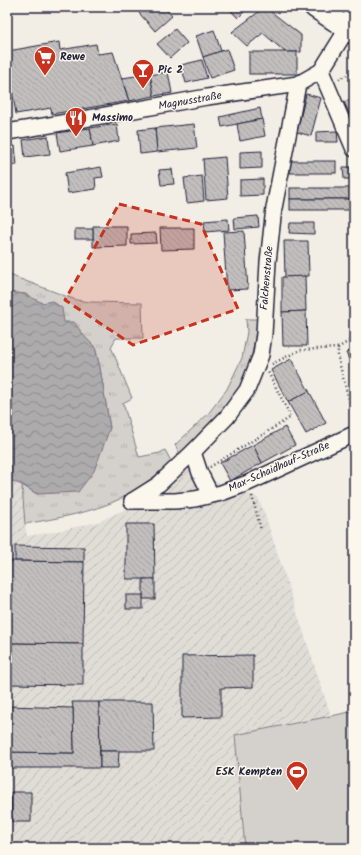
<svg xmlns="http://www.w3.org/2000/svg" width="361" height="855" font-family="Kalam,sans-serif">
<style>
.industrial{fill:url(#industrial-furrows)}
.grass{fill:url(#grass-tufts);stroke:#7b7a84}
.pitch{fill:#d4d1cc;stroke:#7b7a84}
.water{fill:url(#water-waves);stroke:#76747f}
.building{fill:url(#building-back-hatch);stroke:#22223b}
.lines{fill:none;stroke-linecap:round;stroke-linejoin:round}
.minor-casing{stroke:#22223b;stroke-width:18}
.secondary-casing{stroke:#22223b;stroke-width:24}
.path{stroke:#22223b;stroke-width:2.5;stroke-dasharray:1 3;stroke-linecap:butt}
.minor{stroke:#fbf7ec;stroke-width:15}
.secondary{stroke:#fbf7ec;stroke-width:21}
.marked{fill:#c8321e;fill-opacity:0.2;stroke:#c8321e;stroke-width:3;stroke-dasharray:8 5;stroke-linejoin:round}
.labels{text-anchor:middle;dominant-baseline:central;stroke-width:3;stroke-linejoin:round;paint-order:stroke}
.poi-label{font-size:11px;font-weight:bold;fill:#22223b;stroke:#fbf7ec;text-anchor:start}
.street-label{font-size:11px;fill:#22223b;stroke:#fbf7ec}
</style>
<defs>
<pattern id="industrial-furrows" width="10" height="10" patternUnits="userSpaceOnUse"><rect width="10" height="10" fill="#e0dcd6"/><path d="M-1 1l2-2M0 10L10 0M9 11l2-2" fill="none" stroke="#c0bcb9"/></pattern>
<pattern id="grass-tufts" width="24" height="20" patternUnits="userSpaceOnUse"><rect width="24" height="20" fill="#d4d1cc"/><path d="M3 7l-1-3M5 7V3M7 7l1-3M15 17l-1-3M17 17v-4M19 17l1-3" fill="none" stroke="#b6b3b0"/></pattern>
<pattern id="water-waves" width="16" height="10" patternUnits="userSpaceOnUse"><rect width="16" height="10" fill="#aeabad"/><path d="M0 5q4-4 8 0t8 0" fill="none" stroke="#8d8b8e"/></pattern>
<pattern id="building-back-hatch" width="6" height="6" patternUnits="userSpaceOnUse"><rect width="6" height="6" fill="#c2bebe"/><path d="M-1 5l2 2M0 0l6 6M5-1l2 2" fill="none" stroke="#a6a3a4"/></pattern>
</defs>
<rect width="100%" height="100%" fill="#f2eee5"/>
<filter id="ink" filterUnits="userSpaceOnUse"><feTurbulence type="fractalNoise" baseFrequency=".025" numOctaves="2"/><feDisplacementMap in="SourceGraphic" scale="8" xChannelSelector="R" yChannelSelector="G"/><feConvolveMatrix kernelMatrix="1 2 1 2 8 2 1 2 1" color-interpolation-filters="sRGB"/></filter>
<g filter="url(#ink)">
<!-- industrial -->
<path class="industrial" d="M 202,451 L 209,478 L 224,486 L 243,491 L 258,498 L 264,512 L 331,716 L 235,735 L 245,848 L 7,848 L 7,479 L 22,485 L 25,524 L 27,536 L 53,532 L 98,522 L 141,502 Z"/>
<!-- grass -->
<g class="grass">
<path d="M 7,274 L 76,300 L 90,302 L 142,303 L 143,338 L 116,338 L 111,347 L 132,398 L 123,403 L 139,457 L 160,453 L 165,450 L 172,463 C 156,475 140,488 122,498 C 92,513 57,518 25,524 L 22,485 L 37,494 L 110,428 L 100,368 L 95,347 L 85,337 L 64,322 L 42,303 L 25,294 L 7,292 Z"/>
<path d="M 246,319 L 257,319 L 256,332 L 252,354 L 241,387 L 222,414 L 180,454 L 175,445 L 208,414 L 227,389 L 242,358 L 247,332 Z"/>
</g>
<!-- pitch -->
<path class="pitch" d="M 354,711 L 354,848 L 245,848 L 235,735 L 331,716 Z"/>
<!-- water -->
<path class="water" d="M 7,292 L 25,294 L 42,303 L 52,301 L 62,308 L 64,322 L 74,322 L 85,337 L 95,347 L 100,368 L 110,428 L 94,471 L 78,492 L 37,494 L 22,485 L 7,479 Z"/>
<!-- building -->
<g class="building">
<path d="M 146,7 L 164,7 L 172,16 L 155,31 L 139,13 Z"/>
<path d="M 227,7 L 249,7 L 238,18 Z"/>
<path d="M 265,7 L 301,35 L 301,52 L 285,52 L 263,33 L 247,46 L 232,32 Z"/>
<path d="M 175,29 L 187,43 L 170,58 L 157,44 Z"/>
<path d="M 214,30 L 221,51 L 203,57 L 196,36 Z"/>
<path d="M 59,42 L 60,50 L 96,44 L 98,54 L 113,52 L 129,101 L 52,114 L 51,108 L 16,114 L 7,59 L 9,58 L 8,51 Z"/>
<path d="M 227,49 L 234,70 L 210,78 L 203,57 Z"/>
<rect x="249" y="52" width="48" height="22"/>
<path d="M 202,60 L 207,78 L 186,83 L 181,65 Z"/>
<path d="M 168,72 L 172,93 L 154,96 L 150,75 Z"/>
<path d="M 150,74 L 154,96 L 129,101 L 122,78 Z"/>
<path d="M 306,94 L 321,98 L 311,136 L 297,132 Z"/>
<path d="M 354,97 L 354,124 L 344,102 Z"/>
<path d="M 260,108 L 262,119 L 222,127 L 220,117 Z"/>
<path d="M 262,119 L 265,136 L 240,141 L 237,124 Z"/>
<path d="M 117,124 L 119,141 L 93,146 L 90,128 Z"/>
<path d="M 194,124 L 197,148 L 157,152 L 155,128 Z"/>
<path d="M 90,128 L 93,146 L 60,151 L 57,133 Z"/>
<path d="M 155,128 L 157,152 L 140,154 L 138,130 Z"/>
<path d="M 337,131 L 338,142 L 316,142 L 316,132 Z"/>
<path d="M 48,136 L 50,154 L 25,157 L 23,140 Z"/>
<path d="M 15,146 L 17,165 L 7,166 L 7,147 Z"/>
<path d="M 262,151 L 262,168 L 240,169 L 240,152 Z"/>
<path d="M 225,157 L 228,198 L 206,200 L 203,159 Z"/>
<rect x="290" y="161" width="46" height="12"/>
<path d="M 101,167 L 103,177 L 95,178 L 96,189 L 68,193 L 65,173 Z"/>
<path d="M 343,167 L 354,167 L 354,179 L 344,179 Z"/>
<path d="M 172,169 L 174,184 L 161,185 L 159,170 Z"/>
<path d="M 202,176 L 204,201 L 187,203 L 184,178 Z"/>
<path d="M 263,179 L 263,195 L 240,196 L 240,180 Z"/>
<rect x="290" y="188" width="64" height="11"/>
<rect x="290" y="199" width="64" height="11"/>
<path d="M 258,216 L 259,227 L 235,229 L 234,218 Z"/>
<path d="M 228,219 L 229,230 L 205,232 L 204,221 Z"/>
<path d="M 290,223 L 314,223 L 314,234 L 289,233 Z"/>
<path d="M 93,226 L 127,226 L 127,246 L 93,247 Z"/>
<path d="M 160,228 L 194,228 L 194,249 L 161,250 Z"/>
<rect x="75" y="229" width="18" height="10"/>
<path d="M 244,231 L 248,289 L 227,290 L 223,232 Z"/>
<path d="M 156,233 L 157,243 L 131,244 L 131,234 Z"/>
<path d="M 284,241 L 308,241 L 309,276 L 285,277 Z"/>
<path d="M 305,276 L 306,311 L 282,312 L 282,277 Z"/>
<path d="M 306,311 L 307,346 L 283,346 L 282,312 Z"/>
<path d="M 354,349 L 354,369 L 346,353 Z"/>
<path d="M 291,359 L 309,391 L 288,402 L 271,370 Z"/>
<path d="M 309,391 L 326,423 L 306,434 L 288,402 Z"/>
<path d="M 285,427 L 295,445 L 262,463 L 253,445 Z"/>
<path d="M 253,445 L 262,463 L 230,481 L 220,463 Z"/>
<path d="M 126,524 L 154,524 L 155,579 L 126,579 Z"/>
<path d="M 15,546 L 84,547 L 84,562 L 15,561 Z"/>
<path d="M 9,561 L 84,562 L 83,644 L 9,643 Z"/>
<rect x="143" y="579" width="12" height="20"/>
<rect x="126" y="595" width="17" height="14"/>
<path d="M 7,643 L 83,644 L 83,685 L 7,684 Z"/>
<path d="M 253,655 L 253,687 L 221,688 L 221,717 L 182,718 L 182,656 Z"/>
<path d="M 72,702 L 99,702 L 100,768 L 7,768 L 7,752 L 74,753 L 73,708 Z"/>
<path d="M 99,702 L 153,702 L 154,751 L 100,751 Z"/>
<path d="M 7,706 L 73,708 L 74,753 L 7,752 Z"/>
<path d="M 100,751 L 119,751 L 118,768 L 100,768 Z"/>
<path d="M 11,792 L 31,792 L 31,822 L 12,822 Z"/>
</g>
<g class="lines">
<!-- minor casing -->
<g class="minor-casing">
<g id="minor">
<path d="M 321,71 L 354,149"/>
<path d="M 7,132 L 50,125 L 207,97 L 298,84 L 321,71 L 347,29 L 354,7"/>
<path d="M 193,452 L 200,473 L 211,495"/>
<path d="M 132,501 L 159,484 L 193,452 L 227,417 L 247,390 L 261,355 L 264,334 L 268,262 L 274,208 L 298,84"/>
<path d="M 132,501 L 175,501 L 195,499 L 221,493 L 248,483 L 354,434"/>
</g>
</g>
<!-- secondary casing -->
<g class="secondary-casing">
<path id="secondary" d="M 315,7 L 354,33"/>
</g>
<!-- path -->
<g class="path">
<path d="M 339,79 L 354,72"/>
<path d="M 338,348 L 344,344 L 354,339"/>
<path d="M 272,364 L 300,350 L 338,348 L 338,358 L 354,419"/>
<path d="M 210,467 L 291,417 L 268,372"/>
<path d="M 252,496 L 261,530"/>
</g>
<!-- minor -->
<use href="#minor" class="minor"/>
<!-- secondary -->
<use href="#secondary" class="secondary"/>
</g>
</g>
<!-- marked area -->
<path class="marked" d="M 119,204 L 201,224 L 238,309 L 133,345 L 65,300 Z"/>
<!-- icons -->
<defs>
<g id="supermarket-pin" transform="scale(1.15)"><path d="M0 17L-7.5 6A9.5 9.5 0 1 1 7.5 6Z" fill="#c8321e" stroke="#fbf7ec"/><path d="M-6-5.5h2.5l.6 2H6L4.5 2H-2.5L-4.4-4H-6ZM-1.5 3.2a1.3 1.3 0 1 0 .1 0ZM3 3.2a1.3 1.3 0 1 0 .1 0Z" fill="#fff"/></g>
<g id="bar-pin" transform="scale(1.15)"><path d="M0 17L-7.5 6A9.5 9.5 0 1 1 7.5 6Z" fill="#c8321e" stroke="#fbf7ec"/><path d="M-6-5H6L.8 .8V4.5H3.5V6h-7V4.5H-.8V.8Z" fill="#fff"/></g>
<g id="restaurant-pin" transform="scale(1.15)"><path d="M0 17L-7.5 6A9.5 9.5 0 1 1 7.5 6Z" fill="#c8321e" stroke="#fbf7ec"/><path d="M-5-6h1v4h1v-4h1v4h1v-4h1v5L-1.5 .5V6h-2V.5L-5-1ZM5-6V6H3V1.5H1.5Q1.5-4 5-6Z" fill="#fff"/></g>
<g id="stadium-pin" transform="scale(1.15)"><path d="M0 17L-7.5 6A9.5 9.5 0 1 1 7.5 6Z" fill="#c8321e" stroke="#fbf7ec"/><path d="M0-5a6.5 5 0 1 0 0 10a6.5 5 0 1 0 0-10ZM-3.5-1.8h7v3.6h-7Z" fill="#fff"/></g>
</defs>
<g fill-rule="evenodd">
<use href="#supermarket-pin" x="45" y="57"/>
<use href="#bar-pin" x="143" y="70"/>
<use href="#restaurant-pin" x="76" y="118"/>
<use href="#stadium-pin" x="297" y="772"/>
</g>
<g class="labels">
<!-- poi labels -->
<g class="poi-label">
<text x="60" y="57">Rewe</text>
<text x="158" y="70">Pic 2</text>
<text x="92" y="118">Massimo</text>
<text x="282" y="772" text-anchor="end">ESK Kempten</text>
</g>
<!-- street labels -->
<g class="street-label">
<text transform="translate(190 101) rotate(-10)">Magnusstraße</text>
<text transform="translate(267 278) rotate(-85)">Falchenstraße</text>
<text transform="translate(279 467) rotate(-24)">Max-Schaidhauf-Straße</text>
</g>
</g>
<!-- margin -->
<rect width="361" height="855" fill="none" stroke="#fbf7ec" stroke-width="24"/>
<rect x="12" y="12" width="337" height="831" fill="none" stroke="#22223b" stroke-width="1.5" filter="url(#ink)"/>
</svg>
